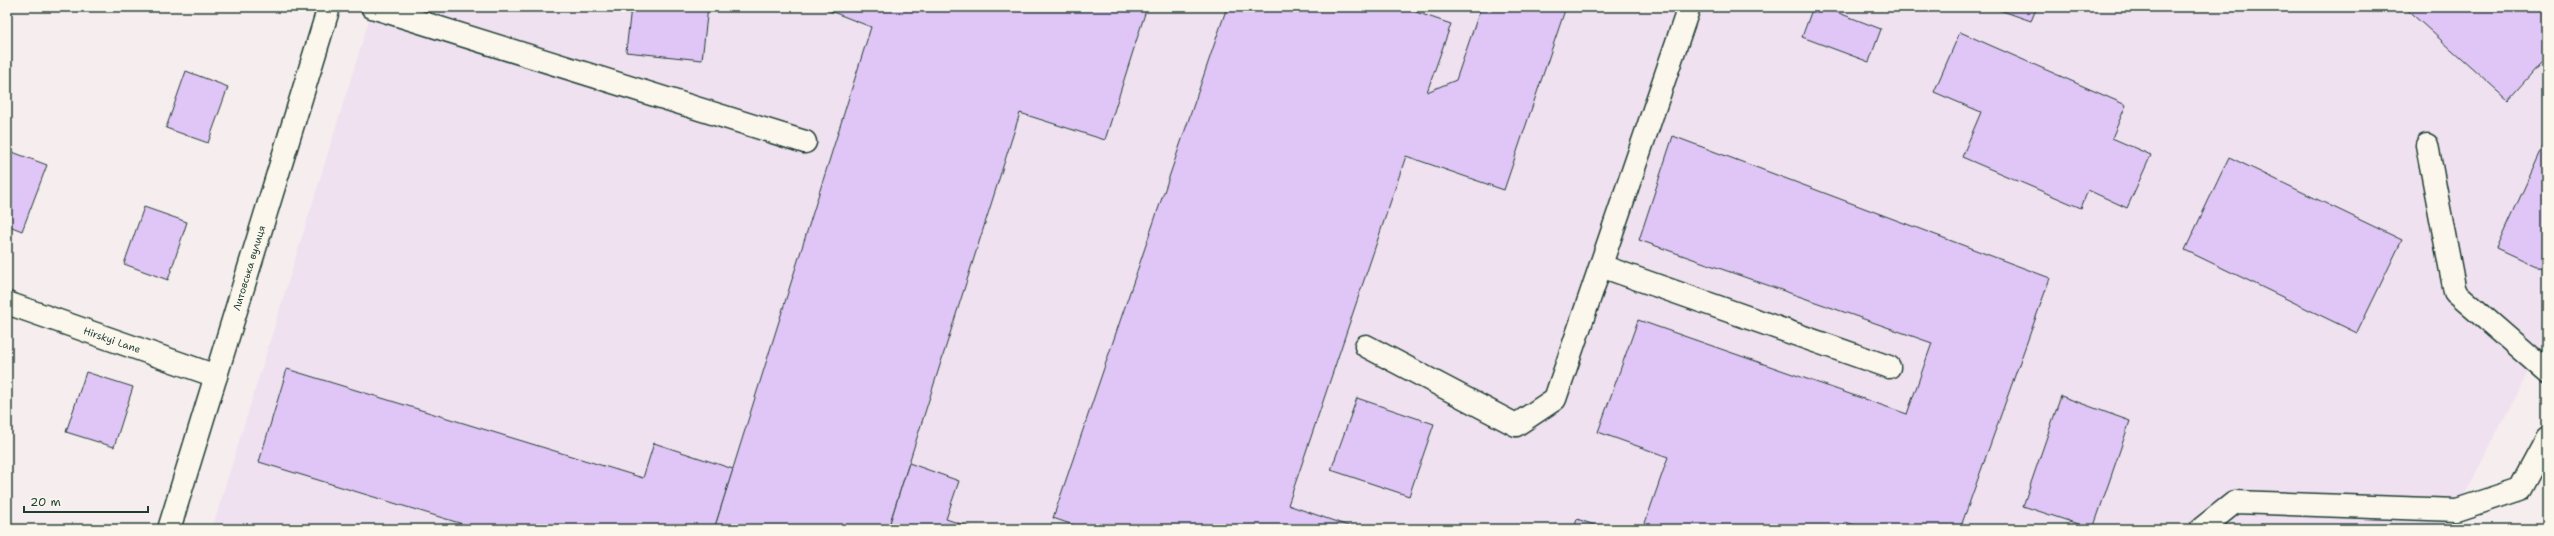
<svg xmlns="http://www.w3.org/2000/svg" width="2554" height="536" font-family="'Shantell Sans',sans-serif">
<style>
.built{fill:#efe1f0}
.building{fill:#e0c6f6;stroke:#1f3d34}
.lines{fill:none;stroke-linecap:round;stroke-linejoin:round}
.minor-casing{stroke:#1f3d34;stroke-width:25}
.minor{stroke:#fbf7ec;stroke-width:22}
.labels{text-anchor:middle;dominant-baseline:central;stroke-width:4;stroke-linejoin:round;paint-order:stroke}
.street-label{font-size:10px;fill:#1f3d34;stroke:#fbf7ec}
</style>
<rect width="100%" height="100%" fill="#f6edee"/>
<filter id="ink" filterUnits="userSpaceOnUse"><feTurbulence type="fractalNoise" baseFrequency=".025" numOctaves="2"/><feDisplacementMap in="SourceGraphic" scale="8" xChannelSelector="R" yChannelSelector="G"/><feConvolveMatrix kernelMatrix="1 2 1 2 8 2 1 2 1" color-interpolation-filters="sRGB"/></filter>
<g filter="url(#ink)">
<!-- built -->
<path class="built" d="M 373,7 L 2547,7 L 2547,335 L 2447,529 L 212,529 Z"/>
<!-- building -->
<g class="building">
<path d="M 631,7 L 708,7 L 702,60 L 626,52 Z"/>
<path d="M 820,7 L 1147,7 L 1105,140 L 1020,113 L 888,529 L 714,529 L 871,27 Z"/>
<path d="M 1227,7 L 1401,7 L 1451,24 L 1427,92 L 1456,80 L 1481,7 L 1566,7 L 1504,190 L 1406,156 L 1288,505 L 1357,529 L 1085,529 L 1053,518 Z"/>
<path d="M 1813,7 L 1823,7 L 1881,29 L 1869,62 L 1802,37 Z"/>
<path d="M 1991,7 L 2037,7 L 2031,21 Z"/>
<path d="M 2404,7 L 2547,7 L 2547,56 L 2508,100 Z"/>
<path d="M 1960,32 L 2126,105 L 2112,138 L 2151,155 L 2127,208 L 2088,190 L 2081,208 L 1962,157 L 1981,112 L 1934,92 Z"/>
<path d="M 186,71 L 228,87 L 208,143 L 166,128 Z"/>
<path d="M 1673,136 L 2050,278 L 1960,529 L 1865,529 L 1846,522 L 1842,529 L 1651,529 L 1644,526 L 1668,457 L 1598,432 L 1638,320 L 1907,414 L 1932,343 L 1639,240 Z"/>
<path d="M 2547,138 L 2547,271 L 2497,248 Z"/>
<path d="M 7,150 L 47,165 L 22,231 L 7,225 Z"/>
<path d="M 2229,157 L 2402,240 L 2357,333 L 2185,250 Z"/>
<path d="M 144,207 L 187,222 L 168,280 L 124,264 Z"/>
<path d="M 287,369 L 643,478 L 654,443 L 733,469 L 714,529 L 479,529 L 259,462 Z"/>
<path d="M 86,372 L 133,387 L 114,447 L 66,432 Z"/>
<path d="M 2061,396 L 2130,421 L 2093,529 L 2023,506 Z"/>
<path d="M 1357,398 L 1434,424 L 1409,496 L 1331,470 Z"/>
<path d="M 909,463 L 959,481 L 946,519 L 976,529 L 888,529 Z"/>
<path d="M 1577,519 L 1606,529 L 1574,529 Z"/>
</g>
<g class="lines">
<!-- minor casing -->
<g class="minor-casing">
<g id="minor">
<path d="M 372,7 L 805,142"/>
<path d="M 2427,145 L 2455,292 L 2547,372"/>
<path d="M 1601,266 L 1889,367"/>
<path d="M 7,303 L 216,376"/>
<path d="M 1366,346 L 1516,425 L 1555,399 L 1689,7"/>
<path d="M 169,529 L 329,7"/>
<path d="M 2201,529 L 2235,502 L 2457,510 L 2520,489 L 2547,439"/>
</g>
</g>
<!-- minor -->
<use href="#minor" class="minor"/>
</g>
</g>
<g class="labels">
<!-- street labels -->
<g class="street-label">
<text transform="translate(249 268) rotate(-73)">Литовська вулиця</text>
<text transform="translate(112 340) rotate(19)">Hirskyi Lane</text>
</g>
</g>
<!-- margin -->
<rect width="2554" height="536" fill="none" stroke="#fbf7ec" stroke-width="24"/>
<rect x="12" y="12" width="2530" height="512" fill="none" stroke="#1f3d34" stroke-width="1.5" filter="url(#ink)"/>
<!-- scale -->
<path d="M24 506v6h124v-6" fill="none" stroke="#1f3d34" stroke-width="2"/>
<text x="30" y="506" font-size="12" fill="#1f3d34" stroke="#fbf7ec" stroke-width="3" paint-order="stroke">20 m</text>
</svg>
